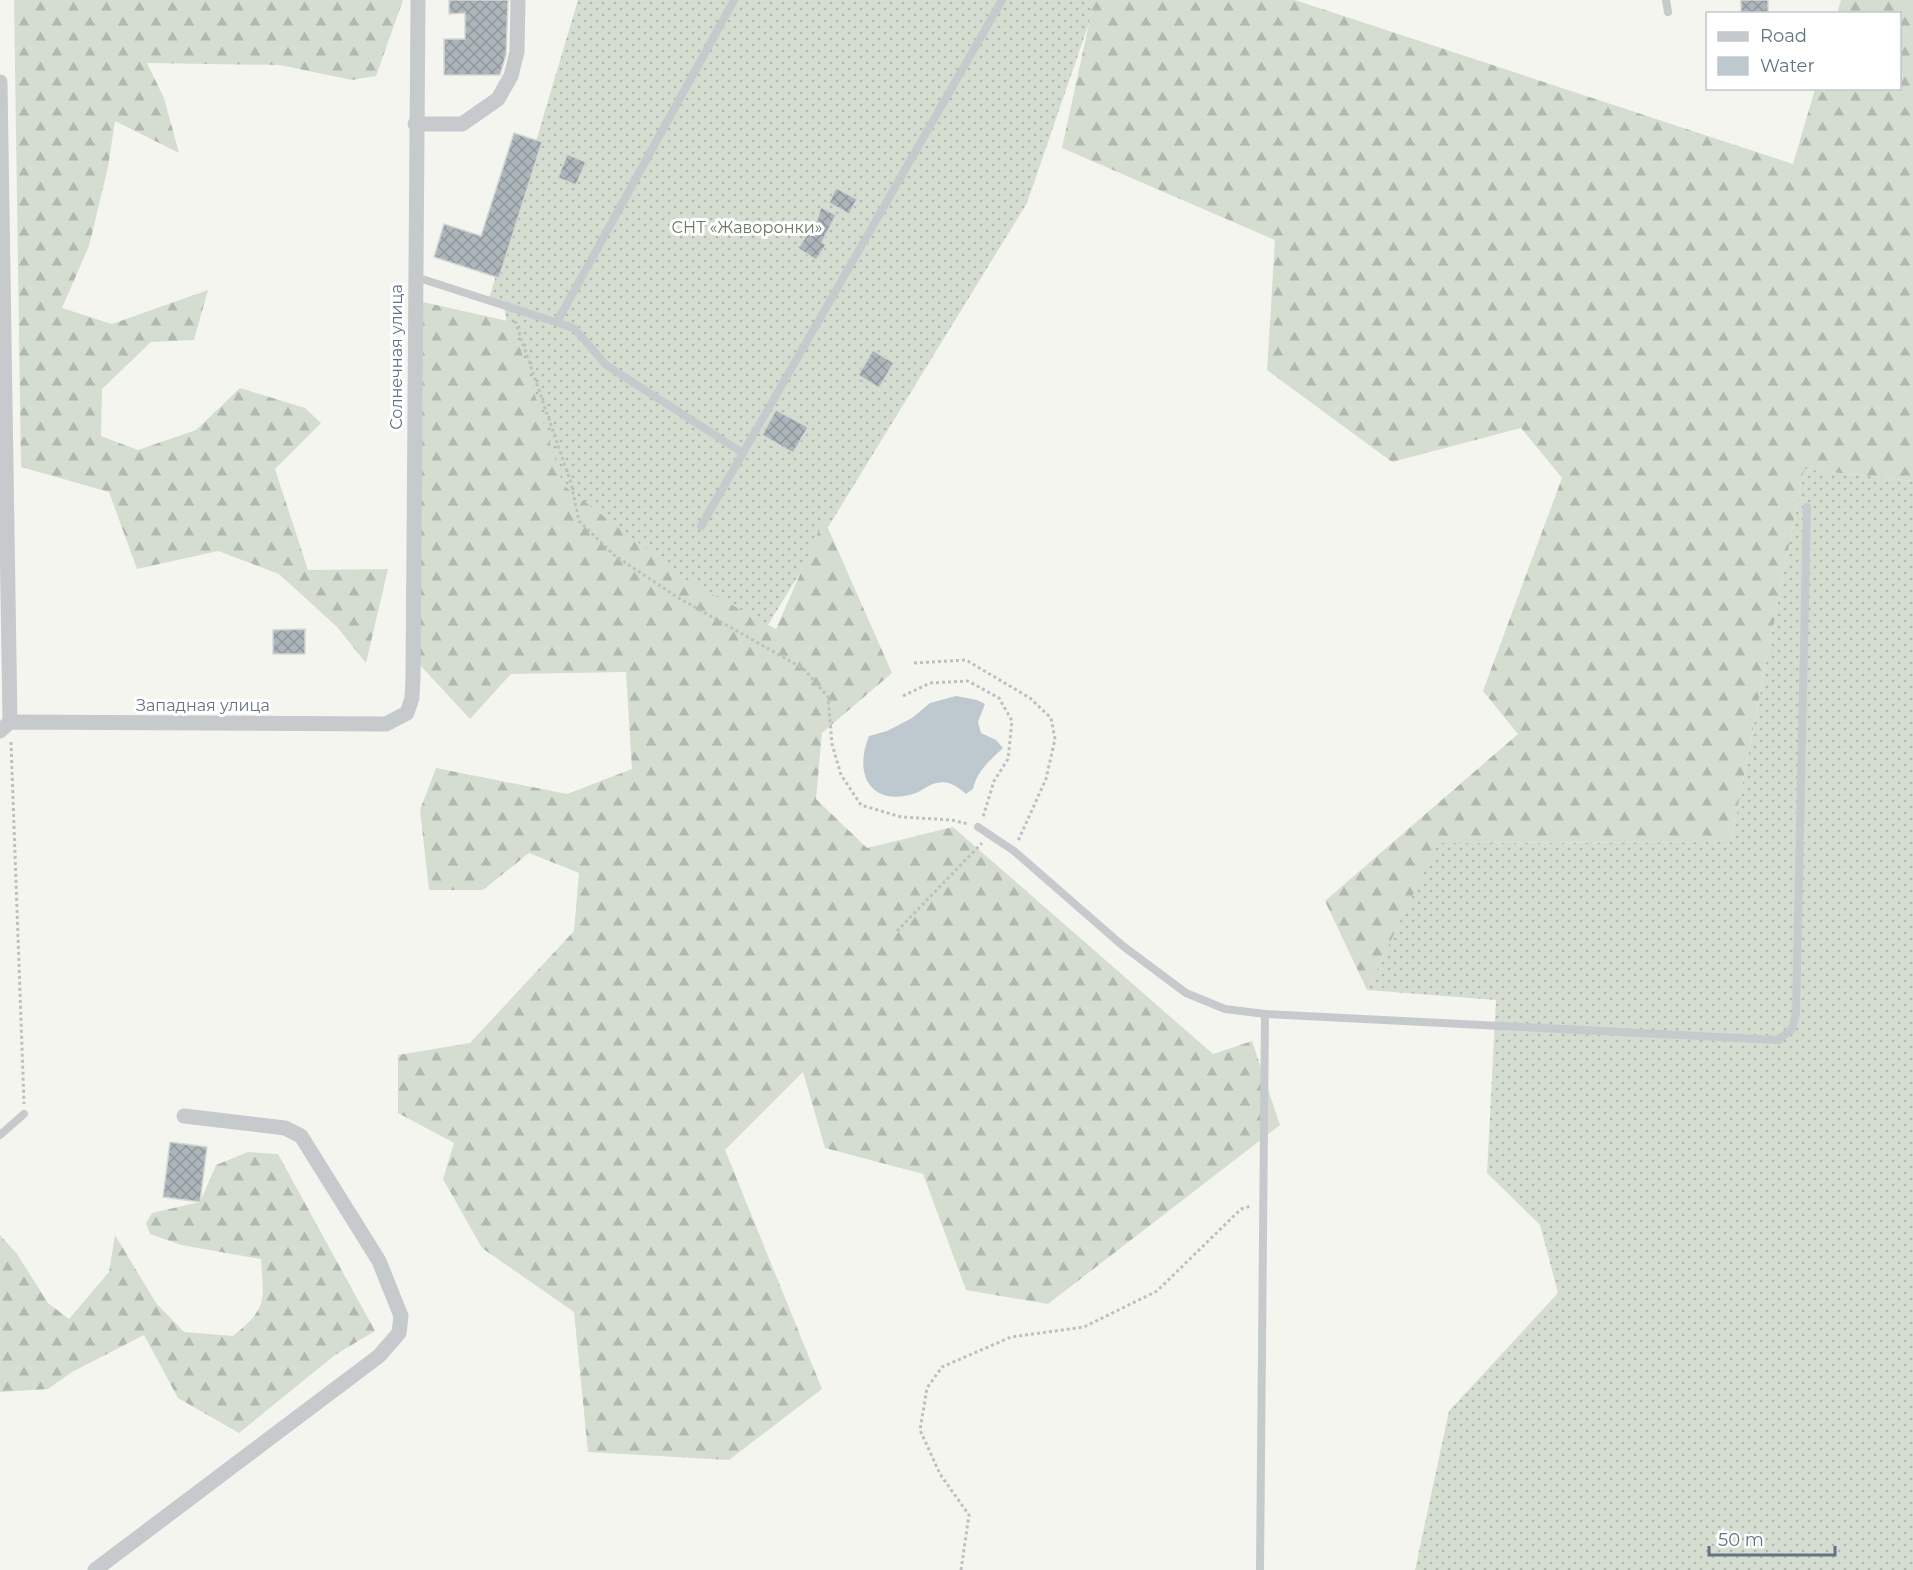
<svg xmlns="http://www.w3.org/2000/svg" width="1913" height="1570" font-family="Montserrat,sans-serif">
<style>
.grass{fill:url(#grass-dots)}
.forest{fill:url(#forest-firs)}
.water{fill:#bdc9ce}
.building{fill:url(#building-cross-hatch);stroke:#d6d6d3;stroke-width:1.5}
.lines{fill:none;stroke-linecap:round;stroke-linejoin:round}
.path{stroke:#bdc0c2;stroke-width:3;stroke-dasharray:3 3;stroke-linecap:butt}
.service{stroke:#c7cacd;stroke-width:8}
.minor{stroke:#c7cacd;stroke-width:15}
.labels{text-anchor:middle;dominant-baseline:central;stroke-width:6;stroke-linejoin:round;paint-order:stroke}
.park-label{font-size:16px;fill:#667b60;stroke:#fff}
.street-label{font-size:16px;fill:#617584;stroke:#fff}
</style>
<defs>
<pattern id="grass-dots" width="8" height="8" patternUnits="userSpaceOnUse" patternTransform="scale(1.5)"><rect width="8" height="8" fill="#d5ddd1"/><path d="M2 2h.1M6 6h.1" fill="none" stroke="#b0b8af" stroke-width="1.8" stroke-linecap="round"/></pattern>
<pattern id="forest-firs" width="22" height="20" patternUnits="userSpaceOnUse" patternTransform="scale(1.5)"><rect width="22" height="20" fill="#d5ddd1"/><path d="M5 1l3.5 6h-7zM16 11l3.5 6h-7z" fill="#b0b8af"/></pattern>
<pattern id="building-cross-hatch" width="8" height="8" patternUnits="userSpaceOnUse" patternTransform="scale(1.5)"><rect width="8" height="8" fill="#acb5b9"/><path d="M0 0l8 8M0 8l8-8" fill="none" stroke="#8f989c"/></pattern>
</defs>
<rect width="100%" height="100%" fill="#f5f5f0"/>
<!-- grass -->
<g class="grass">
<path d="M 578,0 L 1097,0 L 1027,203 L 757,643 L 575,511 L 518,391 L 504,306 L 489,299 Z"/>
<path d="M 1804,469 L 1913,481 L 1913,1570 L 1415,1570 L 1449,1411 L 1558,1293 L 1540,1225 L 1487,1173 L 1496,1000 L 1367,990 L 1437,843 L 1731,842 Z"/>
</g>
<!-- forest -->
<g class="forest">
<path d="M 14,0 L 403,0 L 376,76 L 352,80 L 280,65 L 147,63 L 164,98 L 179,153 L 115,121 L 108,167 L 89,246 L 62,308 L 112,324 L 208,290 L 194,340 L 151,342 L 102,389 L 101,436 L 138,450 L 196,430 L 240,388 L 305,408 L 321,423 L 275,469 L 308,570 L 388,569 L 366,663 L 337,627 L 279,574 L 218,551 L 137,569 L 109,492 L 21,467 Z"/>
<path d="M 1094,0 L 1295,0 L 1793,164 L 1815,89 L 1900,88 L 1900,14 L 1837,13 L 1841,0 L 1913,0 L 1913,481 L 1804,469 L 1731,842 L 1438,843 L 1367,990 L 1325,901 L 1518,734 L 1483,691 L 1562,478 L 1521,428 L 1392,462 L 1267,370 L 1275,240 L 1062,148 Z"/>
<path d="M 423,302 L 512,322 L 563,485 L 688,581 L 776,629 L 824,519 L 892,673 L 822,733 L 816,799 L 867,848 L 953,827 L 1213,1054 L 1252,1041 L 1280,1125 L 1048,1304 L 966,1290 L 923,1174 L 825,1148 L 803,1072 L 725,1150 L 822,1389 L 729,1460 L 588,1452 L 574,1312 L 482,1248 L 443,1179 L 454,1143 L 398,1113 L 398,1055 L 470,1043 L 574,931 L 579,873 L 529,853 L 483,890 L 429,890 L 420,810 L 436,768 L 567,794 L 632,769 L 626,672 L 511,674 L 470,719 L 419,664 Z"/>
<path d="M 248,1152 L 278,1154 L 375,1331 L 335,1355 L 239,1433 L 178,1398 L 144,1335 L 72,1372 L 48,1389 L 0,1392 L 0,1235 L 17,1254 L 48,1303 L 69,1319 L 109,1272 L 115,1235 L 156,1303 L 184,1332 L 233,1336 C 268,1307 264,1302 261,1259 L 181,1245 L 150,1234 L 146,1223 L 152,1213 L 200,1202 L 216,1165 Z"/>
</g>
<!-- water -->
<path class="water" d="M 956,696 L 977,700 L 985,704 L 978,722 L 981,733 L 996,740 L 1003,748 C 990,760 977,771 973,789 L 966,794 C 958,787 949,780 937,783 C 930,784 923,790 916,793 C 871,808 853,775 869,736 L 887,731 L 912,718 L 930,703 Z"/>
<!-- building -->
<g class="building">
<path d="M 449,0 L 508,0 L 506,55 L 500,75 L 444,75 L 444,39 L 465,39 L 465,13 L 449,14 Z"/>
<rect x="1741" y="0" width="27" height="14"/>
<path d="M 514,133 L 542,142 L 499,278 L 434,257 L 444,224 L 481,236 Z"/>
<path d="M 567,154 L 586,162 L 576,185 L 558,178 Z"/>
<path d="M 836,188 L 857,199 L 849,214 L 829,203 Z"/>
<path d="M 821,207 L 836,215 L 822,242 L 826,245 L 816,260 L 798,248 L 817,220 Z"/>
<path d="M 873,350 L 894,363 L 879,388 L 858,375 Z"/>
<path d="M 776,410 L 808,427 L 793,453 L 762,435 Z"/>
<path d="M 305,629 L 305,654 L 273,654 L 273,630 Z"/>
<path d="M 170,1142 L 207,1147 L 200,1202 L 163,1197 Z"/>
</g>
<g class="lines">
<!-- path -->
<g class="path">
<path d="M 515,321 L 571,483 L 579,521 L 614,555 L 677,597 L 804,669 L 828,697 L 832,744 L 841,775 L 861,805 L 901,817 L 952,820 L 968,824"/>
<path d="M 914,663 L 966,660 L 1030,698 L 1051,718 L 1055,739 L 1046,779 L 1018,841"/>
<path d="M 903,696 L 930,683 L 968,681 L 999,698 L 1012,721 L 1008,759 L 994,781 L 983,817"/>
<path d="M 11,742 L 24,1104"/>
<path d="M 897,931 L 982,843"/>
<path d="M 961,1570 L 969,1515 L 940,1474 L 920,1430 L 927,1388 L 942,1367 L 1011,1337 L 1084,1327 L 1157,1291 L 1241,1209 L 1251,1206"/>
</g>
<!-- service -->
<g class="service">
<path d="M 1666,0 L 1668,12"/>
<path d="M 416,277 L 574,328 L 606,365 L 743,453 L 701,526"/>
<path d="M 557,322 L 734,0"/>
<path d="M 743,453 L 1002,0"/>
<path d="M 978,827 L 1014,851 L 1123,946 L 1186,993 L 1225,1009 L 1265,1014 L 1778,1040 L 1792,1029 L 1796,1013 L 1807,507"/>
<path d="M 0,1135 L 24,1114"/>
<path d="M 1260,1570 L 1265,1014"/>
</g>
<!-- minor -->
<g class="minor">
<path d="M 0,82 L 10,722"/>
<path d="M 415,124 L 462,124 L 498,99 L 511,76 L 517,52 L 518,0"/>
<path d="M 0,731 L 10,722 L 386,724 L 407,713 L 412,698 L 413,677 L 418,0"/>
<path d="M 95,1570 L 379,1356 L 399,1333 L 401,1316 L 379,1261 L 301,1136 L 285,1128 L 184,1116"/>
</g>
</g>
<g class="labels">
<!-- park labels -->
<g class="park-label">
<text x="747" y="227">СНТ «Жаворонки»</text>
</g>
<!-- street labels -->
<g class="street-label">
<text transform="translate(396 357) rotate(-90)">Солнечная улица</text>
<text x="203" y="705">Западная улица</text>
</g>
</g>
<!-- legend -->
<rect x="1706" y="12" width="195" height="78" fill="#ffffff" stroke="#c0c8ce" stroke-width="1.5"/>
<rect x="1718" y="32" width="30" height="9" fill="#c7cacd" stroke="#c0c8ce" stroke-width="1.5"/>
<text x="1760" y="42" font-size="18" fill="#617584">Road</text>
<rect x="1718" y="57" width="30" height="18" fill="#bdc9ce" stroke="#c0c8ce" stroke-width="1.5"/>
<text x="1760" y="72" font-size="18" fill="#617584">Water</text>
<!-- scale -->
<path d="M1709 1546v9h126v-9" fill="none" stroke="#617584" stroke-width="3"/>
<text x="1718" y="1546" font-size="18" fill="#617584" stroke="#ffffff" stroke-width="4.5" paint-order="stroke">50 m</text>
</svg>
